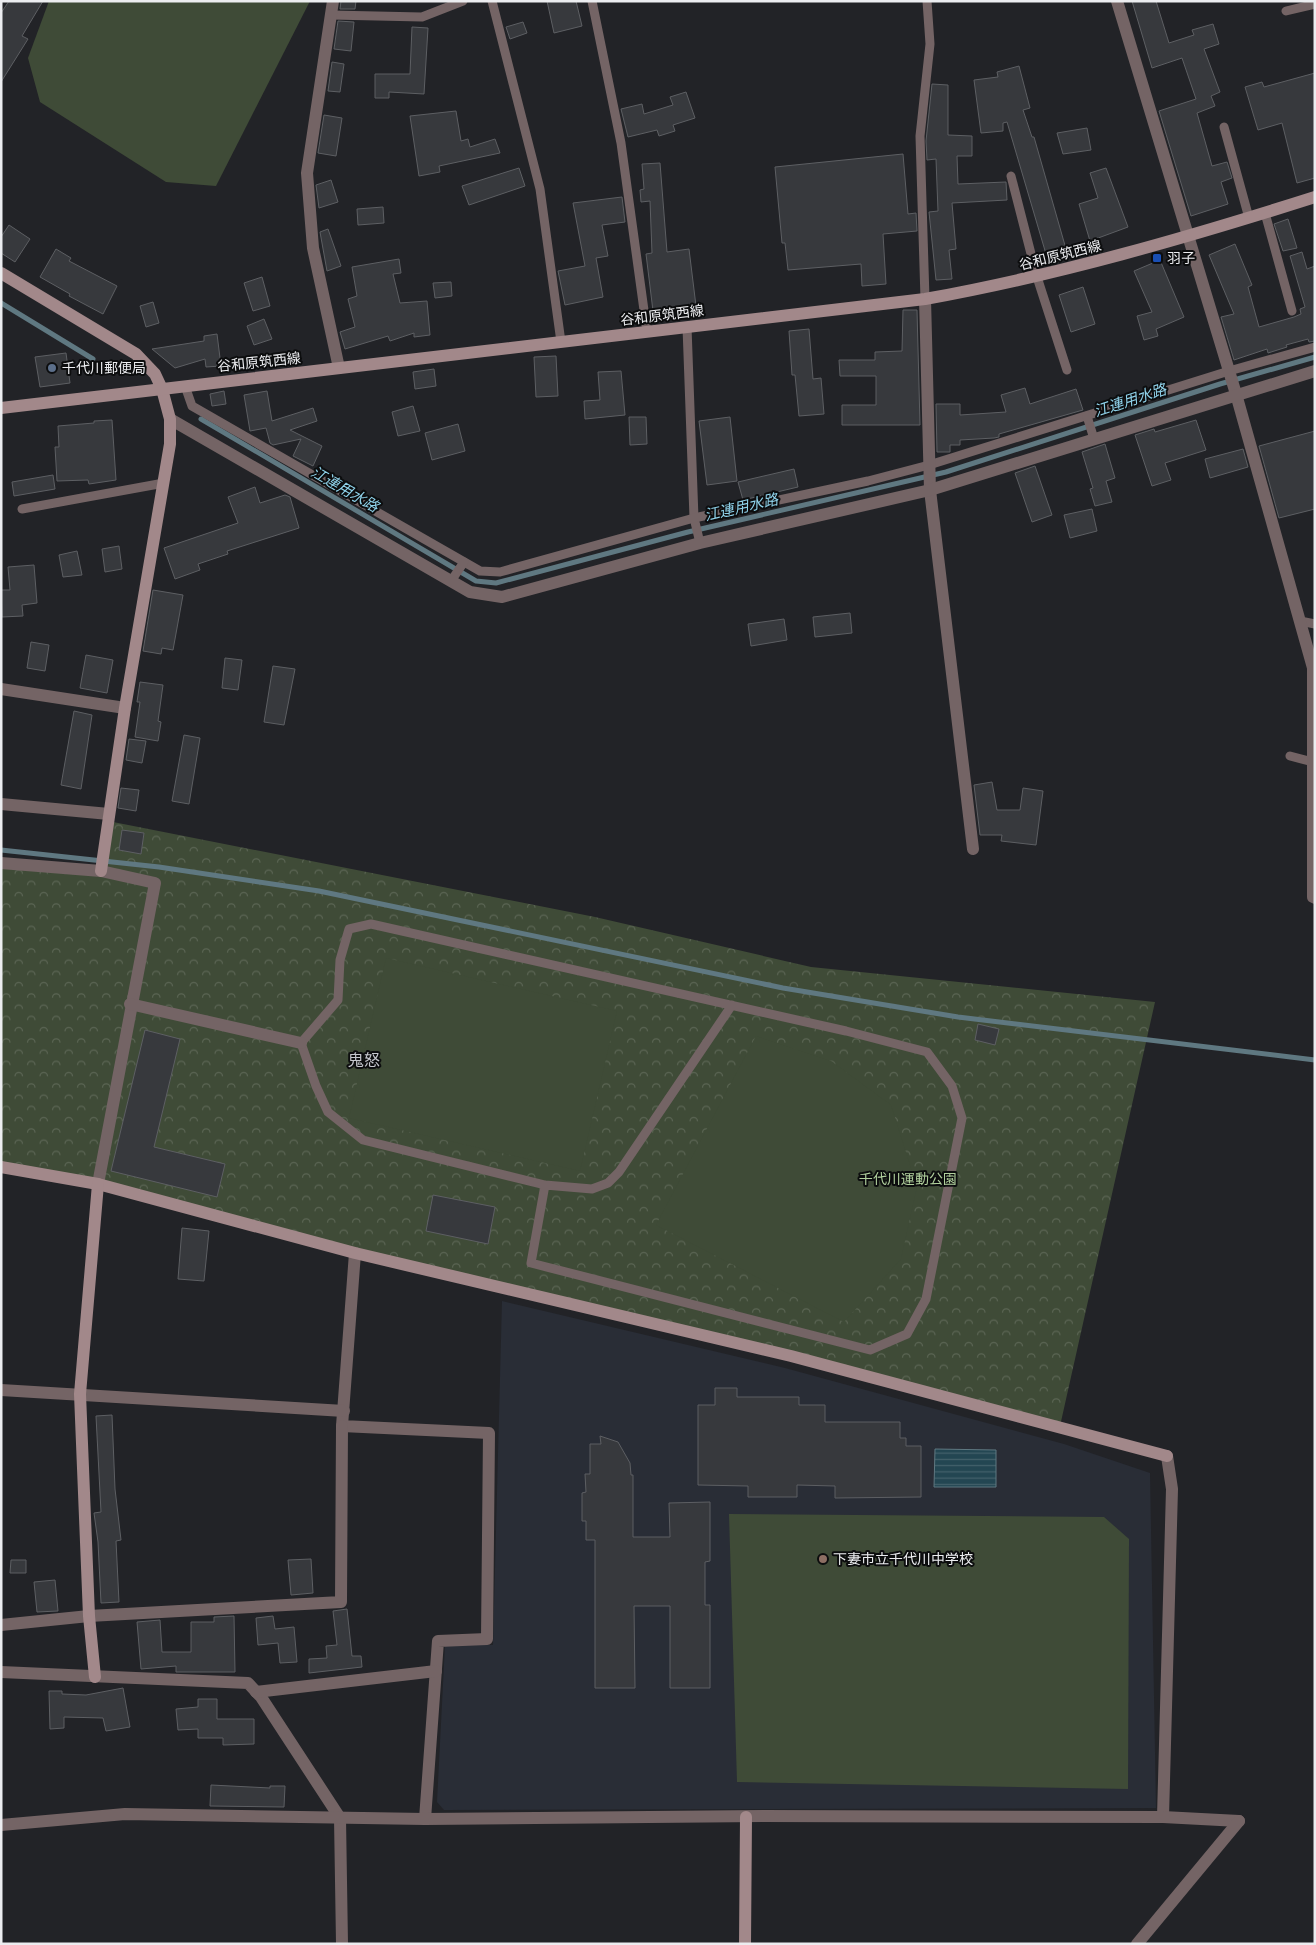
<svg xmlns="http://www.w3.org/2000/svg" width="1316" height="1945" font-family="'Archivo Narrow','Noto Sans JP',sans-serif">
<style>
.built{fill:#292d36}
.park{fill:url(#park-crowns)}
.garden{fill:#3f4b37}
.water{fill:url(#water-rules);stroke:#5f7881}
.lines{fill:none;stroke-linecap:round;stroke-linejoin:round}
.stream{stroke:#5f7881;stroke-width:5}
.building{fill:#37393d;stroke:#5d5f63}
.lane{stroke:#746465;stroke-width:9}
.street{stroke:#746465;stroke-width:12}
.secondary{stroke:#a2888a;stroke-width:12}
.transit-dot{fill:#1a4fb4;stroke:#0c0d0e;stroke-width:2}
.service-dot{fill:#5c6f8a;stroke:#0c0d0e;stroke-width:2}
.education-dot{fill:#8d6e63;stroke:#0c0d0e;stroke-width:2}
.labels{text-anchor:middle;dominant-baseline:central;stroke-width:4;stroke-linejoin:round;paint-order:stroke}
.street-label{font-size:14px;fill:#ecedf0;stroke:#0c0d0e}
.poi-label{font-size:14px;fill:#ecedf0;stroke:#0c0d0e;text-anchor:start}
.park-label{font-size:14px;fill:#b1d09d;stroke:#0c0d0e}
.water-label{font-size:15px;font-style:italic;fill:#8fd2ea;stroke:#0c0d0e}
.quarter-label{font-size:16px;fill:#c5c7cd;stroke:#0c0d0e}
</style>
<defs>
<pattern id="park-crowns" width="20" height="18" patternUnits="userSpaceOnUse" patternTransform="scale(1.25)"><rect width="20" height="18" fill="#3f4b37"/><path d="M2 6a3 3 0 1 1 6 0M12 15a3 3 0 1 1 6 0" fill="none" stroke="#5b6554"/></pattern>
<pattern id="water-rules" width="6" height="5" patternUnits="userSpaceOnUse" patternTransform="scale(1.25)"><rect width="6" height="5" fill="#234652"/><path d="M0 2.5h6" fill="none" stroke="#43616b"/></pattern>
</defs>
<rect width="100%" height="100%" fill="#222327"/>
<!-- built -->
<path class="built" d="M 502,1301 L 785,1368 L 1064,1444 L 1150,1473 L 1156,1808 L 444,1810 L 437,1802 L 445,1645 L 493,1645 Z"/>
<!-- park -->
<path class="park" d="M 108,821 L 595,917 L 811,967 L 1155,1002 L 1060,1426 L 98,1184 L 1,1167 L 1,863 L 101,871 Z"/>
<!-- garden -->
<g class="garden">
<path d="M 49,1 L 310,1 L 216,186 L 166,182 L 40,102 L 28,58 Z"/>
<path d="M 386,958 L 617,1011 L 580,1171 L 349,1118 Z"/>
<path d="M 756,1036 L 831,1061 L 891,1105 L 917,1187 L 901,1259 L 844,1322 L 656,1225 Z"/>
<path d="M 729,1514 L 1104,1517 L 1129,1539 L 1128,1789 L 737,1782 Z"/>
</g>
<!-- water -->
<path class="water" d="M 935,1449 L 996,1450 L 996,1487 L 934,1487 Z"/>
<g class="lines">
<!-- stream -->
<g class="stream">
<path d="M 1,303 L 93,359"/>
<path d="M 201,419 L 476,581 L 496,583 L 688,532 L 946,472 L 1220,384 L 1315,357"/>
<path d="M 1,850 L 159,867 L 319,891 L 783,988 L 958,1017 L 1315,1060"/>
</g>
</g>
<!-- building -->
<g class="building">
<path d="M 9,1 L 43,1 L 22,36 L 28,39 L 1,82 L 1,13 Z"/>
<path d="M 341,1 L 356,1 L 355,9 L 340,9 Z"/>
<path d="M 547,1 L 576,1 L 582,26 L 554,33 Z"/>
<path d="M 1132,1 L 1156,1 L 1169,43 L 1194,35 L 1192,30 L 1213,24 L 1219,44 L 1204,49 L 1220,92 L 1211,96 L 1215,106 L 1197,113 L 1212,166 L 1227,162 L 1232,178 L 1221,182 L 1228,204 L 1191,216 L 1159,111 L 1196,99 L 1182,58 L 1152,68 Z"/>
<path d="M 338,21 L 354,22 L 351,51 L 334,49 Z"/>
<path d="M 523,22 L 527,33 L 510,39 L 506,27 Z"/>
<path d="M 412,27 L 428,28 L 424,94 L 389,92 L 389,98 L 375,98 L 375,74 L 410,74 Z"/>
<path d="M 332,62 L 344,64 L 340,92 L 328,91 Z"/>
<path d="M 1019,66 L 1030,108 L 1023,110 L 1032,137 L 1034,137 L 1066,249 L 1046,254 L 1007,122 L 1003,123 L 1003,131 L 981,133 L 974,80 L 998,77 L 997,72 Z"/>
<path d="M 1315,73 L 1315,178 L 1297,183 L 1282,123 L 1258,130 L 1245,87 L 1262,82 L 1264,87 Z"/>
<path d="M 932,84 L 948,85 L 948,135 L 972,136 L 972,156 L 957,156 L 958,184 L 1006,182 L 1007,200 L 952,203 L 956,249 L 949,250 L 952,279 L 936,280 L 929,212 L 938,211 L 936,159 L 927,160 L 926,141 Z"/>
<path d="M 686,92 L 695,118 L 673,125 L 675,131 L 659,136 L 657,130 L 628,137 L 621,109 L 642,104 L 644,114 L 673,105 L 670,97 Z"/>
<path d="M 456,111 L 461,141 L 468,139 L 470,147 L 495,139 L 500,153 L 439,166 L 440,172 L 419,176 L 410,116 Z"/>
<path d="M 324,115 L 342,118 L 336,156 L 318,153 Z"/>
<path d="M 1087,128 L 1091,150 L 1063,154 L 1057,133 Z"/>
<path d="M 903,154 L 908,214 L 916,213 L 917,231 L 883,234 L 886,284 L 862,286 L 861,264 L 788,270 L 785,243 L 782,243 L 775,167 Z"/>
<path d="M 660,163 L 667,252 L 689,249 L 696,306 L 653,311 L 646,254 L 652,253 L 650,201 L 641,202 L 640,190 L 644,189 L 642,164 Z"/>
<path d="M 519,168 L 525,186 L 469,205 L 462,186 Z"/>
<path d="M 1106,168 L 1128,227 L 1090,241 L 1079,204 L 1098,198 L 1090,173 Z"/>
<path d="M 331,180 L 338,202 L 319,208 L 316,185 Z"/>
<path d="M 622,197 L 625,222 L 602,225 L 608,256 L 596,258 L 603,297 L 565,305 L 558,271 L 585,266 L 573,203 Z"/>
<path d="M 383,207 L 384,223 L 358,225 L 357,209 Z"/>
<path d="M 1288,219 L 1297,248 L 1283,251 L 1274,224 Z"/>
<path d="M 9,225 L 30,239 L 15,262 L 1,253 L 1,237 Z"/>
<path d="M 328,229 L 341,266 L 327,271 L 320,232 Z"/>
<path d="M 1235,244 L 1252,285 L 1248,287 L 1259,327 L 1294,317 L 1301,314 L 1300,309 L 1305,307 L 1290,256 L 1302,252 L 1307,269 L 1315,266 L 1315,341 L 1309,342 L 1308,339 L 1286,345 L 1287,347 L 1268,353 L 1267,349 L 1234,360 L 1221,317 L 1234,314 L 1209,255 Z"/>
<path d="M 56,249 L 71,258 L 69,261 L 117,286 L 103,314 L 69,296 L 70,294 L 40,277 Z"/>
<path d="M 399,259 L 401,273 L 393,274 L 400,303 L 427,301 L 430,335 L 414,337 L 414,333 L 390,341 L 388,336 L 345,349 L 340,332 L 355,327 L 348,299 L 357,296 L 352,267 Z"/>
<path d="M 1160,260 L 1184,317 L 1156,329 L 1158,336 L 1144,340 L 1137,316 L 1152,312 L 1134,271 Z"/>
<path d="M 262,277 L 270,306 L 253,311 L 244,283 Z"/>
<path d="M 451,282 L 452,296 L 435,298 L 433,283 Z"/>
<path d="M 1083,287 L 1095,324 L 1071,332 L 1059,295 Z"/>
<path d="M 153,302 L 159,323 L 146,327 L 140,306 Z"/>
<path d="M 903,310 L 917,310 L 920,425 L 842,425 L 842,405 L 876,405 L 876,376 L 840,376 L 839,360 L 875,360 L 875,352 L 902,351 Z"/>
<path d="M 264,319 L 272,339 L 254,345 L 247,326 Z"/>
<path d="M 809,329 L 813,379 L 821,378 L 824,414 L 799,416 L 795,375 L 792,375 L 789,331 Z"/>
<path d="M 217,334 L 221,366 L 206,367 L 205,359 L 175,368 L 152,349 L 204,341 L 204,336 Z"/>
<path d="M 66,353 L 70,383 L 40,387 L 35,357 Z"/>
<path d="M 556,356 L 558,396 L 536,397 L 534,357 Z"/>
<path d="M 434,369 L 436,386 L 415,389 L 413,372 Z"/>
<path d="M 621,371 L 625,415 L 585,419 L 584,401 L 600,400 L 598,372 Z"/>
<path d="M 1025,388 L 1030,404 L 1076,389 L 1083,410 L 999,434 L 999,437 L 994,438 L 960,440 L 960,445 L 950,445 L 950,452 L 937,452 L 936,404 L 960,404 L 960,415 L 1006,412 L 1001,395 Z"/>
<path d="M 224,391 L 226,404 L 212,406 L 210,394 Z"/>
<path d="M 267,391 L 272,421 L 313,408 L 317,421 L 290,430 L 322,446 L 313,466 L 293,456 L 301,439 L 273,445 L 270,443 L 266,428 L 250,431 L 244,395 Z"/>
<path d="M 413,406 L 420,431 L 398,436 L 392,412 Z"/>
<path d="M 629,417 L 646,417 L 647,444 L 630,445 Z"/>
<path d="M 730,417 L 737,481 L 707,485 L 699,421 Z"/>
<path d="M 112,420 L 116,480 L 89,484 L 88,480 L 57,481 L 55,447 L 59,447 L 58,426 L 94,423 L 94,421 Z"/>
<path d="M 1196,420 L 1206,450 L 1165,463 L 1171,480 L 1152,486 L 1135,435 L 1154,429 L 1155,432 Z"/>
<path d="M 458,424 L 465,451 L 432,460 L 425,433 Z"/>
<path d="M 1315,431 L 1315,509 L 1279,518 L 1259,446 Z"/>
<path d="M 1105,444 L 1115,478 L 1106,481 L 1112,502 L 1095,506 L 1090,489 L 1093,488 L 1082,452 Z"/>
<path d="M 1243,449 L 1248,467 L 1210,478 L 1205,459 Z"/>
<path d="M 1035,466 L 1052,515 L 1032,522 L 1015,473 Z"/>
<path d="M 794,469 L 798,487 L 743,500 L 738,482 Z"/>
<path d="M 53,475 L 55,489 L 14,496 L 12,482 Z"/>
<path d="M 255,487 L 260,503 L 285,495 L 290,497 L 299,528 L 227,551 L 228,554 L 198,564 L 200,570 L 175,579 L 164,548 L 238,523 L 228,497 Z"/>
<path d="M 1092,509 L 1097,531 L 1070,538 L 1064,515 Z"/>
<path d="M 119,546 L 122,569 L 105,572 L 102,549 Z"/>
<path d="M 77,551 L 82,575 L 63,577 L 59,555 Z"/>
<path d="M 34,565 L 37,603 L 22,605 L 23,616 L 2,617 L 1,590 L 10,590 L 8,567 Z"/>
<path d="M 153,590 L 183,595 L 173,650 L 162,648 L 161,654 L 143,651 Z"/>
<path d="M 850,613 L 852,633 L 815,637 L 813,617 Z"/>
<path d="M 784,619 L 787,640 L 751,646 L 748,624 Z"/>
<path d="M 31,642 L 49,645 L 45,671 L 27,668 Z"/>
<path d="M 86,655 L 113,660 L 107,693 L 80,688 Z"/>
<path d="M 225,658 L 242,660 L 238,690 L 222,688 Z"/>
<path d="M 273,666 L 295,669 L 284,725 L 264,722 Z"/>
<path d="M 140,682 L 163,685 L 158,721 L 161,722 L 158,741 L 135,737 L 140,702 L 137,702 Z"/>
<path d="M 74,711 L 92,715 L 81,789 L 61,785 Z"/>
<path d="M 184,735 L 200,738 L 189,804 L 172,801 Z"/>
<path d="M 129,739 L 146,741 L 142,763 L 126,760 Z"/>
<path d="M 992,782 L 997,810 L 1020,810 L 1023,788 L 1043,791 L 1036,845 L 1001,841 L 1002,835 L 980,835 L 974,785 Z"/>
<path d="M 121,788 L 139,790 L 136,811 L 118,808 Z"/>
<path d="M 122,830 L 144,833 L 141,854 L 119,850 Z"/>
<path d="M 978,1024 L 999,1029 L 995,1045 L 975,1040 Z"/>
<path d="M 145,1030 L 180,1039 L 154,1147 L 225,1164 L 217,1197 L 111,1171 Z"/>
<path d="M 433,1195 L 495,1207 L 488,1244 L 426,1231 Z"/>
<path d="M 182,1228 L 209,1231 L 204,1281 L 178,1279 Z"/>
<path d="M 715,1388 L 737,1388 L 737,1397 L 799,1397 L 799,1405 L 825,1405 L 825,1422 L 900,1422 L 900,1438 L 906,1438 L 906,1446 L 921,1446 L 921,1497 L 835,1498 L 835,1486 L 797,1485 L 797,1497 L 748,1497 L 748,1486 L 698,1485 L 698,1405 L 715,1405 Z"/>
<path d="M 112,1415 L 115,1489 L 121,1540 L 116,1541 L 119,1602 L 101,1603 L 98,1542 L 94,1513 L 101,1512 L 96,1416 Z"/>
<path d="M 600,1436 L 618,1442 L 630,1463 L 631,1475 L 633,1475 L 633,1537 L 670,1537 L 669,1503 L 710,1502 L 710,1561 L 705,1562 L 705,1605 L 710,1605 L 710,1688 L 670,1688 L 670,1606 L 634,1606 L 635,1688 L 595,1688 L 595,1540 L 586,1540 L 586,1521 L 582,1521 L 582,1493 L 586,1492 L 585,1474 L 590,1474 L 590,1444 L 601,1444 Z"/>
<path d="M 311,1559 L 313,1593 L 291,1595 L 288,1560 Z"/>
<path d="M 11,1560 L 26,1560 L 26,1573 L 10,1573 Z"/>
<path d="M 55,1580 L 58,1611 L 37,1612 L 34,1582 Z"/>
<path d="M 347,1609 L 352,1656 L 361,1656 L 362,1667 L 309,1673 L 309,1659 L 327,1658 L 326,1646 L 337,1645 L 333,1611 Z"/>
<path d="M 234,1616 L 235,1672 L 176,1672 L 176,1666 L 141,1669 L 137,1622 L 160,1620 L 162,1652 L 191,1652 L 191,1622 L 214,1622 L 214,1617 Z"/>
<path d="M 273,1616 L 275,1629 L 294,1627 L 297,1662 L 280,1663 L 278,1643 L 258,1645 L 256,1618 Z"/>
<path d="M 123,1688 L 130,1727 L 106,1731 L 103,1718 L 64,1717 L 64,1728 L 50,1729 L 49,1691 L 62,1691 L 62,1694 L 86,1695 Z"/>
<path d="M 198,1699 L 217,1699 L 217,1719 L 254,1719 L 254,1744 L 223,1745 L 223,1738 L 198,1738 L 198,1729 L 178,1730 L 176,1709 L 198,1707 Z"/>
<path d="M 211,1785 L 270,1788 L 270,1786 L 285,1786 L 284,1807 L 210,1806 Z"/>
</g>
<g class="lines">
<!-- lane -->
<g class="lane">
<path d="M 492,1 L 540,189 L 561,342"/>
<path d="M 592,1 L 621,143 L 647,332"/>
<path d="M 1286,11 L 1315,4"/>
<path d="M 331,15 L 422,17 L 463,1"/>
<path d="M 1224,127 L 1249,218"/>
<path d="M 1011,176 L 1037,277 L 1067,370"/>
<path d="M 1265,213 L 1292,311"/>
<path d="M 925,299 L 920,136 L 930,44 L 927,1"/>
<path d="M 687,327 L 694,518 L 700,543"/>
<path d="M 185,386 L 192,406 L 480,571 L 500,572 L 694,518 L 868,481 L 929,465 L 1229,371 L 1315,347"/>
<path d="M 1087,416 L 1094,439"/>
<path d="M 22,509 L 164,483"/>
<path d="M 451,581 L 464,562"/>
<path d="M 1300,621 L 1315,624"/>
<path d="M 1290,756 L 1313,762"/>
<path d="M 545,1185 L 531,1263 L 870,1350 L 907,1334 L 926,1299 L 962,1118 L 952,1086 L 927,1052 L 846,1031 L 371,924 L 349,929 L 340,960 L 338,1000 L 301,1043 L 316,1086 L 328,1112 L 363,1140 L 545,1185 L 592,1189 L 608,1183 L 619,1172 L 732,1005"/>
</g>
<!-- street -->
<g class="street">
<path d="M 333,1 L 307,173 L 313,248 L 339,368"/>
<path d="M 1117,1 L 1236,394 L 1313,668 L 1313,897 L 1315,898"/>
<path d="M 925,299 L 930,490 L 973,849"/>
<path d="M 170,419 L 470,592 L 502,597 L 700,543 L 930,490 L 1315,371"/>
<path d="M 1,689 L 125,708"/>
<path d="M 1,804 L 109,814"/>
<path d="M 1,863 L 101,871 L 155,883 L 98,1184"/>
<path d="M 130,1004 L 301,1043"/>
<path d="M 355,1253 L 342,1426 L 489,1433 L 487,1639 L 438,1641 L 425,1819"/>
<path d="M 1,1390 L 344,1411"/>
<path d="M 1,1625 L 89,1616 L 341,1602 L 342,1426"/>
<path d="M 1,1672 L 248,1683 L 261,1697 L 340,1818 L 342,1944"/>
<path d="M 256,1692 L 436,1671"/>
<path d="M 1163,1817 L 1172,1489 L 1167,1456"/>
<path d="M 1,1825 L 125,1814 L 425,1819 L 762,1816 L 1163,1817 L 1239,1821"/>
<path d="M 1137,1944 L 1239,1821"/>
</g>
<!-- secondary -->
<g class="secondary">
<path d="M 1,273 L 136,354 L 155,374 L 162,389 L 170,419 L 170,444 L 125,708 L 101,871"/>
<path d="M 1,408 L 925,299 C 1058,275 1186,238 1315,197"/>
<path d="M 1,1167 L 98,1184 L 355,1253 L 791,1356 L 1167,1456"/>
<path d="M 95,1677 L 89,1616 L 80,1394 L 98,1184"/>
<path d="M 745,1944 L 746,1817"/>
</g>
</g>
<!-- markers -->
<rect class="transit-dot" x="1152" y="253" width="10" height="10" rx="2.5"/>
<circle class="service-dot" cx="52" cy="368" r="5"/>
<circle class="education-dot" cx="823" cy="1559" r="5"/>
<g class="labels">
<!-- street labels -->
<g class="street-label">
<text transform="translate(1060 255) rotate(-14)">谷和原筑西線</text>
<text transform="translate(662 315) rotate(-7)">谷和原筑西線</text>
<text transform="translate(259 362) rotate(-6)">谷和原筑西線</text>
</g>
<!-- poi labels -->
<g class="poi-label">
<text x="1167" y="258">羽子</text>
<text x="62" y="368">千代川郵便局</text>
<text x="833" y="1559">下妻市立千代川中学校</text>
</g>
<!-- park labels -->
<g class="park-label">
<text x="908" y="1179">千代川運動公園</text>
</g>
<!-- water labels -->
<g class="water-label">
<text transform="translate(1130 400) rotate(-18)">江連用水路</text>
<text transform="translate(345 489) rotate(30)">江連用水路</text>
<text transform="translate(741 507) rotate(-13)">江連用水路</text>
</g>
<!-- quarter labels -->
<g class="quarter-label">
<text x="364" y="1060">鬼怒</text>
</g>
</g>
<!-- border -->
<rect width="1316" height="1945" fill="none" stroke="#ecedf0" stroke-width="5"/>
</svg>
